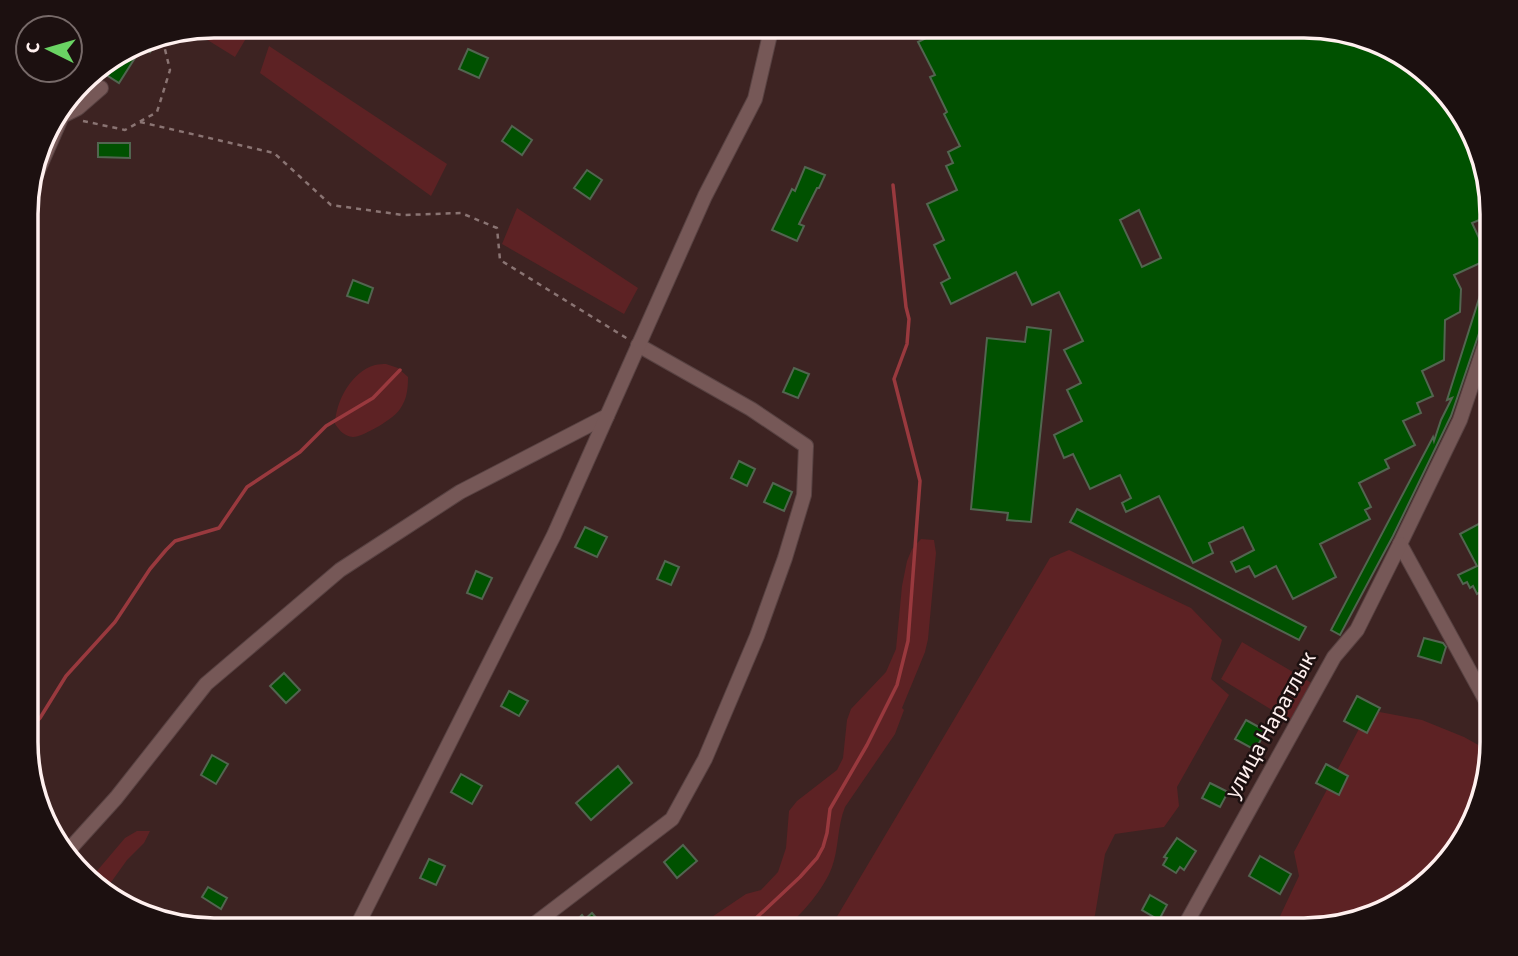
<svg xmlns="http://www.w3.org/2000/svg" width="1518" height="956" font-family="'Source Sans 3',sans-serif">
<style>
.green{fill:#5d2224}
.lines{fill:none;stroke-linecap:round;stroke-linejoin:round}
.stream{stroke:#99393e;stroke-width:3.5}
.building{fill:#005100;stroke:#526550;stroke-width:2;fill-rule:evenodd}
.minor-casing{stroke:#584242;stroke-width:16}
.path{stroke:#8a7473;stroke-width:2.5;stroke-dasharray:5 5;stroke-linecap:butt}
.minor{stroke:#765857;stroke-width:14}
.labels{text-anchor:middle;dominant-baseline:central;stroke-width:5;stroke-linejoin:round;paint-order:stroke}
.street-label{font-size:23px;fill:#fff0ef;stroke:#1c1010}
.rim{fill:none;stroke:#fff0ef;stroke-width:3.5}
</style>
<rect width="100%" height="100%" fill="#3d2322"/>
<!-- green -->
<g class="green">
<path d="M 214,26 L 235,26 L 248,35 L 235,57 L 193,31 Z"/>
<path d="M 269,46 L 447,164 L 431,196 L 260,73 Z"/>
<path d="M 517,208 L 638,288 L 624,314 L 502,244 Z"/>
<path d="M 386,364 L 398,368 L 408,377 C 408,389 407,399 400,409 C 395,418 363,437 353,437 C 344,436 340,431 335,424 C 336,401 351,372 375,365 C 379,364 383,364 386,364 Z"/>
<path d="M 921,539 L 934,540 L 936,553 L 928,639 L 925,652 L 902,708 L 904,710 L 895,734 L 845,807 C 837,827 839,848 832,867 C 823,891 802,913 784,930 L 696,930 L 703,923 L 746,894 L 761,890 L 778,872 L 786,848 L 789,811 L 797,801 L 837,770 L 843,758 L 847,720 L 851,709 L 886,672 L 896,649 L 902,586 L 907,561 L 912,549 Z"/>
<path d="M 1069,550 L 1191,608 L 1222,640 L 1211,679 L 1229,695 L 1177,787 L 1179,806 L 1164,827 L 1115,834 L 1105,854 L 1095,915 L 1089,929 L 829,930 L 1050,558 Z"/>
<path d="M 1242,642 L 1315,685 L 1292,722 L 1221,679 Z"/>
<path d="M 1369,710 L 1422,720 L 1464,737 L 1491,752 L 1460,846 L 1397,905 L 1316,929 L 1274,929 L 1299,876 L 1294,852 Z"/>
<path d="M 137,831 L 150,831 L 144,843 L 127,860 L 104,892 L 91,878 L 125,838 Z"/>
</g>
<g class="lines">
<!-- stream -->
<g class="stream">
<path d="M 28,730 L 40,718 L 66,676 L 115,622 L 150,569 L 166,550 L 175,541 L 219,528 L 247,487 L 300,452 L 326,426 L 373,398 L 400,370"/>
<path d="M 747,930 L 754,920 L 800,877 L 817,858 L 823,847 L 827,833 L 830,809 L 867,745 L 897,685 L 908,641 L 920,481 L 894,379 L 907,344 L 909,319 L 906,307 L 893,185"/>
</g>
</g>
<!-- building -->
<g class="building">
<path d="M 950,26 L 1304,26 L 1408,58 L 1466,120 L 1491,202 L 1491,205 L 1487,207 L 1491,215 L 1472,223 L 1489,259 L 1454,275 L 1461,289 L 1460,312 L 1445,320 L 1444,360 L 1422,371 L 1433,396 L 1417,403 L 1421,413 L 1403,421 L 1415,445 L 1385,460 L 1389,468 L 1359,483 L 1371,507 L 1365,510 L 1370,519 L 1320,544 L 1336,577 L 1293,599 L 1276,566 L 1255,577 L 1249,566 L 1236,572 L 1231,562 L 1254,550 L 1243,527 L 1209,543 L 1213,553 L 1193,563 L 1159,496 L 1126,512 L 1122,503 L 1131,498 L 1120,475 L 1090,489 L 1073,454 L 1064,458 L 1054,435 L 1082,421 L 1067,390 L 1081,383 L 1064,350 L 1083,341 L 1059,292 L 1032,305 L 1016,272 L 951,304 L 941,283 L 950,278 L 934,245 L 944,240 L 927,204 L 957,190 L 946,166 L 953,163 L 948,152 L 960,146 L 944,114 L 947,112 L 930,77 L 935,75 L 918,42 ZM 1139,210 L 1161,258 L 1142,267 L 1120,220 Z"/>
<path d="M 159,37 L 150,52 L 142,47 L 119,83 L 97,69 L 143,40 Z"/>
<path d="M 468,49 L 488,58 L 479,78 L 459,69 Z"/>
<path d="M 512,126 L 532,140 L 522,155 L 502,141 Z"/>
<path d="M 98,143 L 130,143 L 130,158 L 98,157 Z"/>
<path d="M 805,167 L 825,175 L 819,188 L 817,188 L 799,224 L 804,226 L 797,241 L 772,230 L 792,189 L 795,191 Z"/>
<path d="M 587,170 L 602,180 L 590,199 L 574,188 Z"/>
<path d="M 1489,267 L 1491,268 L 1491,298 L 1451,416 L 1393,536 L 1340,635 L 1331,630 L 1433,437 L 1434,441 L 1441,420 L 1452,398 L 1447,400 Z"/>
<path d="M 353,280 L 373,288 L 368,303 L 347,296 Z"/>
<path d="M 1027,327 L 1051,330 L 1031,522 L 1007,520 L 1008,513 L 971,509 L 987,338 L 1025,342 Z"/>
<path d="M 794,368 L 809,374 L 798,398 L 783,392 Z"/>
<path d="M 739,461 L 755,469 L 747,486 L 731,478 Z"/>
<path d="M 773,483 L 792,492 L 784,511 L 764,502 Z"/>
<path d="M 1077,509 L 1306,627 L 1299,640 L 1070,522 Z"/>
<path d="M 1484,521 L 1491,534 L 1491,542 L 1480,548 L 1491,571 L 1491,615 L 1480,592 L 1477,594 L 1473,586 L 1470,588 L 1467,582 L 1463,584 L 1458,575 L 1477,566 L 1460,534 Z"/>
<path d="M 585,527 L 607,537 L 597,557 L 575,547 Z"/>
<path d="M 665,561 L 679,567 L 671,585 L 657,579 Z"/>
<path d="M 476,571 L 492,578 L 482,599 L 467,593 Z"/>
<path d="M 1424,638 L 1443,643 L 1446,647 L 1441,663 L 1418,656 Z"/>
<path d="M 284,673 L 300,690 L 286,703 L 270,686 Z"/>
<path d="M 509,691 L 528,701 L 519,716 L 501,706 Z"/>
<path d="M 1357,696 L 1380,708 L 1367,733 L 1344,721 Z"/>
<path d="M 1246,720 L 1266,731 L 1255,750 L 1235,739 Z"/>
<path d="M 212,755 L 228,764 L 216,784 L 201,775 Z"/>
<path d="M 1326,764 L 1348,776 L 1339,795 L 1316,783 Z"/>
<path d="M 618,766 L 632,783 L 591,820 L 576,803 Z"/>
<path d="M 461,774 L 482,786 L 472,804 L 451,792 Z"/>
<path d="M 1210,783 L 1228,792 L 1220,807 L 1202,798 Z"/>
<path d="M 1177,838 L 1196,851 L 1184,870 L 1180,867 L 1176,873 L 1163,865 L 1167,858 L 1164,857 Z"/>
<path d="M 683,845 L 697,861 L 677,878 L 664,862 Z"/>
<path d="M 1260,856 L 1291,874 L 1280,894 L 1249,876 Z"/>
<path d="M 429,859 L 445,866 L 436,885 L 420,878 Z"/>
<path d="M 208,887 L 227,898 L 221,909 L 202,897 Z"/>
<path d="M 1150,895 L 1167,905 L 1159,920 L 1142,910 Z"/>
<path d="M 592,913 L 607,930 L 566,930 L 582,915 L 585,919 Z"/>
</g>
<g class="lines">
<!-- minor casing -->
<g class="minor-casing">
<g id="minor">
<path d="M 28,193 L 62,116 L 78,108 L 101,88"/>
<path d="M 1491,327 L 1460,420 L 1400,544 L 1491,710"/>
<path d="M 67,852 L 116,798 L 206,684 L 340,570 L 460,492 L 607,416"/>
<path d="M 533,925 L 672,819 L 705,759 L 757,636 L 785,558 L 804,495 L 806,446 L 751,409 L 638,345"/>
<path d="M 1183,929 L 1334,657 L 1357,630 L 1400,544"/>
<path d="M 355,930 L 554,535 L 705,196 L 755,99 L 772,26"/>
</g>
</g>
<!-- path -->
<g class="path">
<path d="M 83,121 L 125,130 L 157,112 L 170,70 L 162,37"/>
<path d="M 140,122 L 274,153 L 331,205 L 403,215 L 461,213 L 497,228 L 500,260 L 628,339"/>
</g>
<!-- minor -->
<use href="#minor" class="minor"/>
</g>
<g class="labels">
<!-- street labels -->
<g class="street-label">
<text transform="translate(1270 725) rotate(-61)">улица Наратлык</text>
</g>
</g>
<!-- crop -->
<path d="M0 0H1518V956H0ZM214 38H1304A176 176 0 0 1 1480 214V742A176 176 0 0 1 1304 918H214A176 176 0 0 1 38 742V214A176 176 0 0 1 214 38Z" fill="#1c1010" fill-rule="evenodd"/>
<path class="rim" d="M214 38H1304A176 176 0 0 1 1480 214V742A176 176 0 0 1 1304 918H214A176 176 0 0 1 38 742V214A176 176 0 0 1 214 38Z"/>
<!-- north arrow -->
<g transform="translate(49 49) rotate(275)"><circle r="33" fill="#1c1010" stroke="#776a69" stroke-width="2"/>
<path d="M0-5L12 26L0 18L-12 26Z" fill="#6ad363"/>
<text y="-10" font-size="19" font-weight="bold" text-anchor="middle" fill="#fff0ef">С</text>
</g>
</svg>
